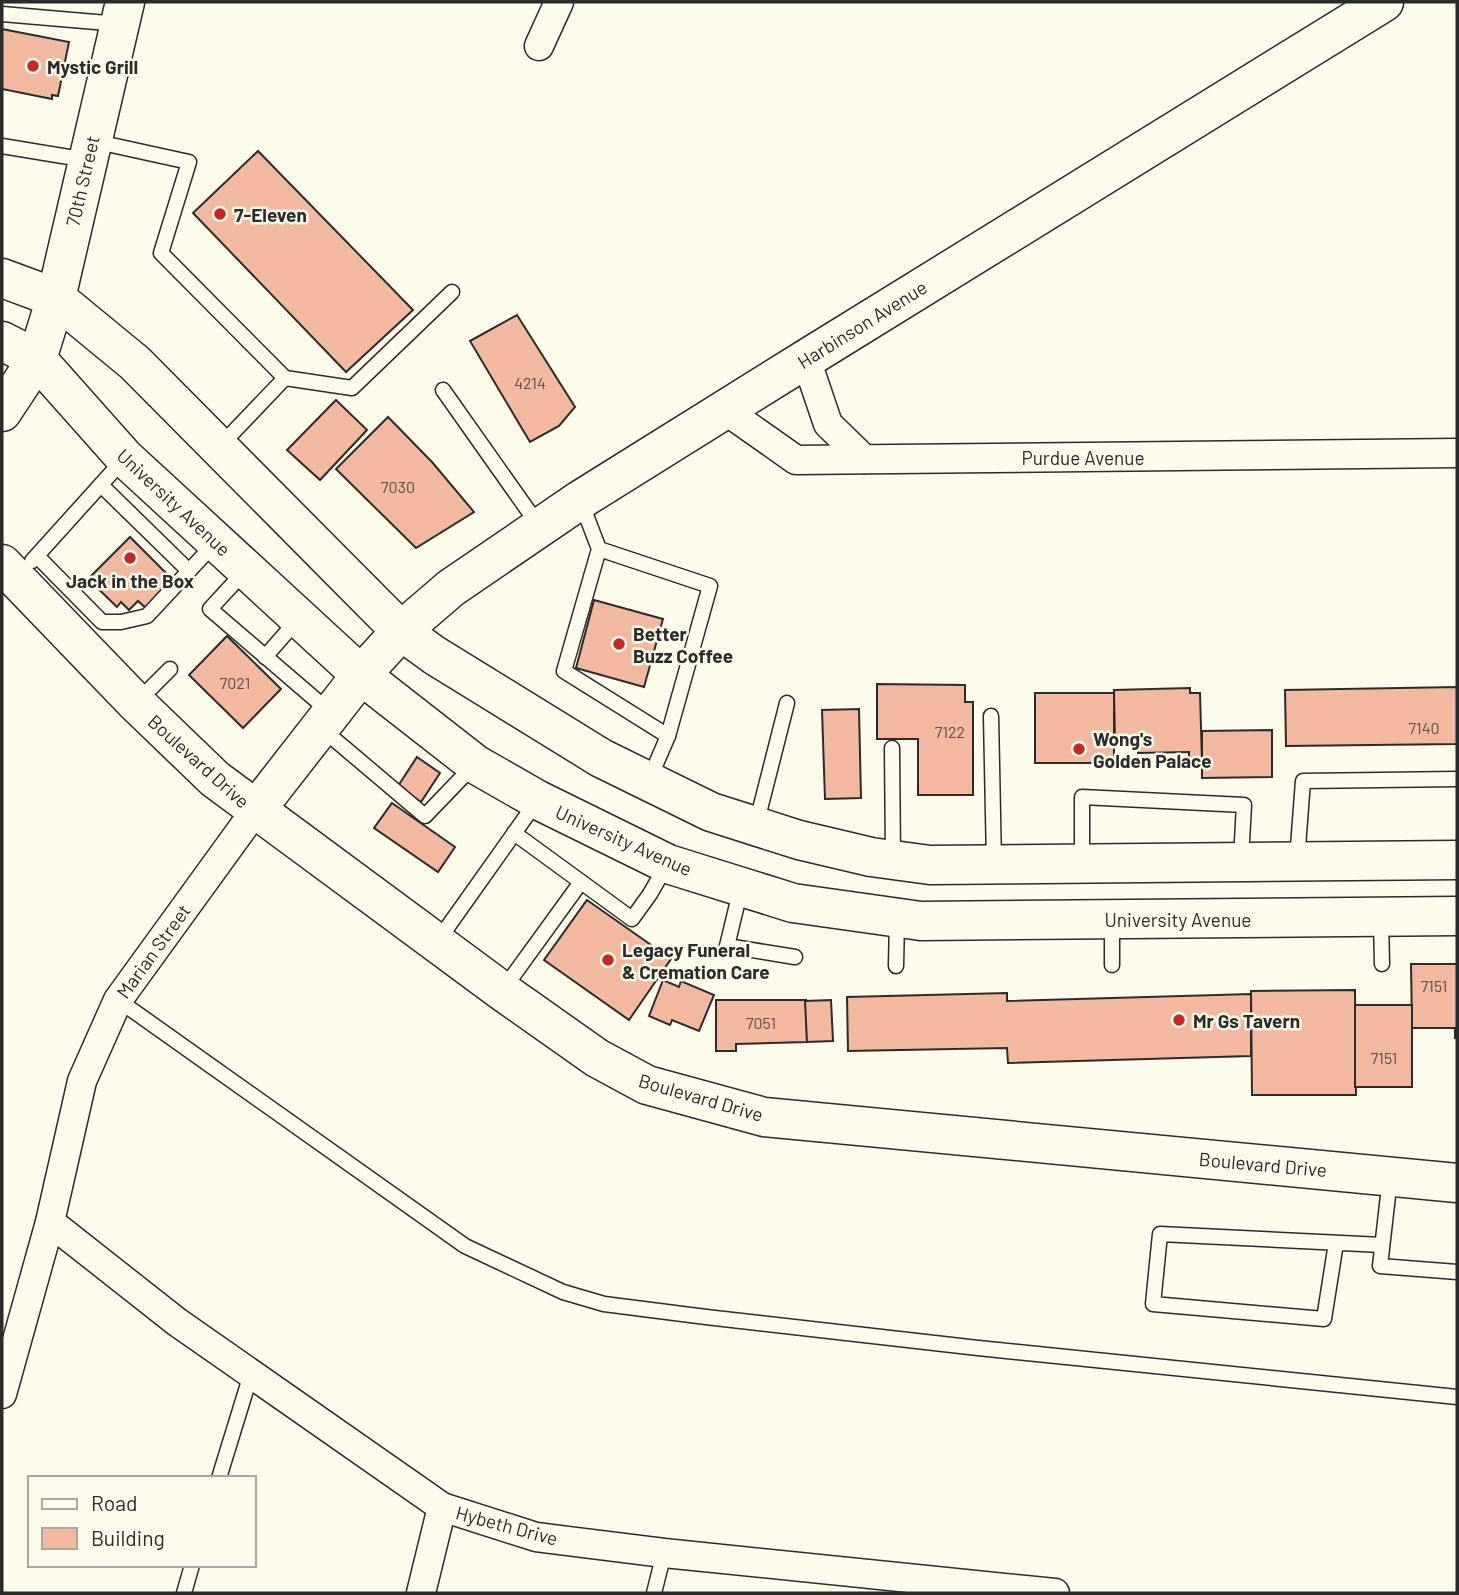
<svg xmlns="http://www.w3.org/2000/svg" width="1459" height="1595" font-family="Barlow,sans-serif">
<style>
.building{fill:#f2b8a0;stroke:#2b2b2b;stroke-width:2}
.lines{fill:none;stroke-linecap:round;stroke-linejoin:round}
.lane-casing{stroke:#2b2b2b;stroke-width:17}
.street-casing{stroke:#2b2b2b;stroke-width:31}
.secondary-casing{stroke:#2b2b2b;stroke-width:41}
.primary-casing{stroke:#2b2b2b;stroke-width:41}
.lane{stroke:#fdfbea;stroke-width:14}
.street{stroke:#fdfbea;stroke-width:28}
.secondary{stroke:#fdfbea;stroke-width:38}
.primary{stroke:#fdfbea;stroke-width:38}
.poi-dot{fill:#c62828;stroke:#fdfbea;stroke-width:2.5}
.labels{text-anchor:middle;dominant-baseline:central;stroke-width:5;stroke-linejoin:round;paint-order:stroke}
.number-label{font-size:16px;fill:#5d4e48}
.poi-label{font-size:19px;font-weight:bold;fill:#2b2b2b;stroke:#fdfbea;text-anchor:start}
.street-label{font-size:19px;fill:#2b2b2b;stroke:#fdfbea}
</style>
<rect width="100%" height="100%" fill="#fdfbea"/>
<!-- building -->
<g class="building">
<path d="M 2,29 L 69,42 L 58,96 L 52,95 L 52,99 L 2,89 Z"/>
<path d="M 258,151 L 413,310 L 346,372 L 193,213 Z"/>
<path d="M 517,315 L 575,407 L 559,426 L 530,442 L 470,341 Z"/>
<path d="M 336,400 L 367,430 L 320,480 L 287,450 Z"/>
<path d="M 388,417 L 432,462 L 474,512 L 416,548 L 336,469 Z"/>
<path d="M 130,537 L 175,582 L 148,610 L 138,601 L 129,610 L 121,602 L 117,607 L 88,579 Z"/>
<path d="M 594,600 L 663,619 L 644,687 L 576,668 Z"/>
<path d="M 227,636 L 281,689 L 243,728 L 189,675 Z"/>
<path d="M 877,684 L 965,685 L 965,702 L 973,702 L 973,795 L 918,795 L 918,739 L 877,739 Z"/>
<path d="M 1457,687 L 1457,744 L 1286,746 L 1285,690 Z"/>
<path d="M 1190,688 L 1190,693 L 1200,693 L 1202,762 L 1189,762 L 1189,752 L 1138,753 L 1138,743 L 1115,744 L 1114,690 Z"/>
<rect x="1035" y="693" width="79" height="70"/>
<path d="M 859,709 L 861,798 L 825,799 L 822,710 Z"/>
<path d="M 1272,730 L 1272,777 L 1202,778 L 1202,731 Z"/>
<path d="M 417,757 L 440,773 L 421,802 L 398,786 Z"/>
<path d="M 392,803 L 455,847 L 438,872 L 374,828 Z"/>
<path d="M 587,900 L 671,959 L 629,1020 L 544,960 Z"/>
<path d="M 1411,964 L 1457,964 L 1457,1038 L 1455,1038 L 1455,1028 L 1412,1028 Z"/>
<path d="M 663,980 L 679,987 L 681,981 L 714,995 L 699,1031 L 672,1020 L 670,1025 L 649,1016 Z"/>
<path d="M 1355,990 L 1356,1095 L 1252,1095 L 1251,991 Z"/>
<path d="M 1007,993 L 1007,1001 L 1251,994 L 1251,1056 L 1008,1063 L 1007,1048 L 848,1051 L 847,997 Z"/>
<path d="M 716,1000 L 806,1000 L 807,1042 L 736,1044 L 736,1051 L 716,1051 Z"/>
<path d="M 831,1000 L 833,1041 L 807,1042 L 805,1001 Z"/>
<rect x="1355" y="1005" width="57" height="82"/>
</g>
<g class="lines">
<!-- lane casing -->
<g class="lane-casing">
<g id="lane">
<path d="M 2,14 L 119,24"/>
<path d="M 93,141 L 189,162 L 161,253 L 285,378 L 220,446"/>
<path d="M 2,146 L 87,160"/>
<path d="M 285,378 L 352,388 L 452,292"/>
<path d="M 443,390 L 539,526"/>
<path d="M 101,485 L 189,571"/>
<path d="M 581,502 L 599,549 L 564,671 L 668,736 L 710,586 L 599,549"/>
<path d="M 37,556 L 102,622 L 121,622 L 147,616 L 216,542"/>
<path d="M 32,561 L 124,459"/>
<path d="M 245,571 L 210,609 L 330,712"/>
<path d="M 265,657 L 299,618"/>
<path d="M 137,702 L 170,669"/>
<path d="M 991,716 L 994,863"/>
<path d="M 321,728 L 425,816 L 474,765"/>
<path d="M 892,748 L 893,859"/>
<path d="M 649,780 L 668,736"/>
<path d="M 756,825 L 787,703"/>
<path d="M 514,833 L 632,919 L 650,894 L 666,866"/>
<path d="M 1297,860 L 1303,781 L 1457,779"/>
<path d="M 1082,862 L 1082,797 L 1244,805 L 1241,859"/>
<path d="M 741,888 L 727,946 L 795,957"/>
<path d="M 1381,920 L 1382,964"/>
<path d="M 1112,921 L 1112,965"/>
<path d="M 437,942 L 537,801"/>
<path d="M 896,966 L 897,919"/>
<path d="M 502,991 L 581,882"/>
<path d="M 118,1000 L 465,1246 L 563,1292 L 604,1304 L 706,1317 L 978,1348 L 1457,1397"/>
<path d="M 1390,1178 L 1380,1266 L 1457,1272"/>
<path d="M 1336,1243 L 1324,1319 L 1153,1304 L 1160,1234 L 1382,1245"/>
<path d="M 219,1478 L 251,1374"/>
<path d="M 184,1593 L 192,1565"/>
<path d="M 654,1593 L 664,1553"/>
</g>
</g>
<!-- street casing -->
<g class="street-casing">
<g id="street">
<path d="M 539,46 L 559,2"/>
<path d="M 806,359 L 828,424 L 864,459"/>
<path d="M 725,410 L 796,460 L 1457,453"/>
<path d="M 50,1222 L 177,1322 L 442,1507 L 536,1537 L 664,1553 L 1055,1593"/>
<path d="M 2,1394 L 50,1222 L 82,1081 L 118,1000 L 255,811"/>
<path d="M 421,1593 L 442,1507"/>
</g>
</g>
<!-- secondary casing -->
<g class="secondary-casing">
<g id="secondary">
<path d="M 2,412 L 37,359 L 56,298 L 125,2"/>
<path d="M 2,564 L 136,703 L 215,779 L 502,991 L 597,1058 L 647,1085 L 764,1117 L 1457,1183"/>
<path d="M 255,811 L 361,675 L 401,631 L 451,588 L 580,500 L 806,359 L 1384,2"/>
</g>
</g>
<!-- primary casing -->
<g class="primary-casing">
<g id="primary">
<path d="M 2,278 L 56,298 L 135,363 L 401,631 L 434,655 L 601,758 L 711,812 L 799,840 L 871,857 L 930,865 L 1457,860"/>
<path d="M 2,341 L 37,359 L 125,458 L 361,675 L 475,764 L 538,800 L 668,864 L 793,903 L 921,921 L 1457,916"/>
</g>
</g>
<!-- lane -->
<use href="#lane" class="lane"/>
<!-- street -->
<use href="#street" class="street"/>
<!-- secondary -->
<use href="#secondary" class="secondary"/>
<!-- primary -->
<use href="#primary" class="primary"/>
</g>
<!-- markers -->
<g class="poi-dot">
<circle cx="33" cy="66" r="7"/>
<circle cx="220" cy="214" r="7"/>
<circle cx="130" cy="558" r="7"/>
<circle cx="619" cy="644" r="7"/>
<circle cx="1079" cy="749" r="7"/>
<circle cx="608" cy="960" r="7"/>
<circle cx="1179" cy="1020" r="7"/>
</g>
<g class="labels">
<!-- number labels -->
<g class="number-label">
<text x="530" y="382">4214</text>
<text x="398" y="486">7030</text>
<text x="235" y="682">7021</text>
<text x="1424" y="727">7140</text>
<text x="950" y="731">7122</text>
<text x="1434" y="985">7151</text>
<text x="761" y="1022">7051</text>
<text x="1384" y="1057">7151</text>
</g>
<!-- poi labels -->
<g class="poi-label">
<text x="47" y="66">Mystic Grill</text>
<text x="234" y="214">7-Eleven</text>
<text x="130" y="580" text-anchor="middle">Jack in the Box</text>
<text x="633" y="633">Better<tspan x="633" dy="22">Buzz Coffee</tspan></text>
<text x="1093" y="738">Wong's<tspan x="1093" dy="22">Golden Palace</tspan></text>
<text x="622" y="949">Legacy Funeral<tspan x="622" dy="22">&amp; Cremation Care</tspan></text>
<text x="1193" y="1020">Mr Gs Tavern</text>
</g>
<!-- street labels -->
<g class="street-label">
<text transform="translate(82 181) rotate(-77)">70th Street</text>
<text transform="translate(862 324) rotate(-32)">Harbinson Avenue</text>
<text x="1083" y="457">Purdue Avenue</text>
<text transform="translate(174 502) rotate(43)">University Avenue</text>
<text transform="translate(199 761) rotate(42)">Boulevard Drive</text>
<text transform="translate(624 840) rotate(24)">University Avenue</text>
<text x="1178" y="919">University Avenue</text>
<text transform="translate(153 951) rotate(-54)">Marian Street</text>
<text transform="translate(701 1097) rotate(16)">Boulevard Drive</text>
<text transform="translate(1263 1164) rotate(5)">Boulevard Drive</text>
<text transform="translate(507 1525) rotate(15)">Hybeth Drive</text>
</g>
</g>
<!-- border -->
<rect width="1459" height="1595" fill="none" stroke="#2b2b2b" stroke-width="7"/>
<!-- legend -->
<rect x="28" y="1476" width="228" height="91" fill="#fdfbea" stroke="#a9a89e" stroke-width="2"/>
<rect x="42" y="1499" width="35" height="10" fill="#fdfbea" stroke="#a9a89e" stroke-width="2"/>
<text x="91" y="1511" font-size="21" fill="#2b2b2b">Road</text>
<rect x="42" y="1528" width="35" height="21" fill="#f2b8a0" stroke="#a9a89e" stroke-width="2"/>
<text x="91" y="1546" font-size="21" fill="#2b2b2b">Building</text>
</svg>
